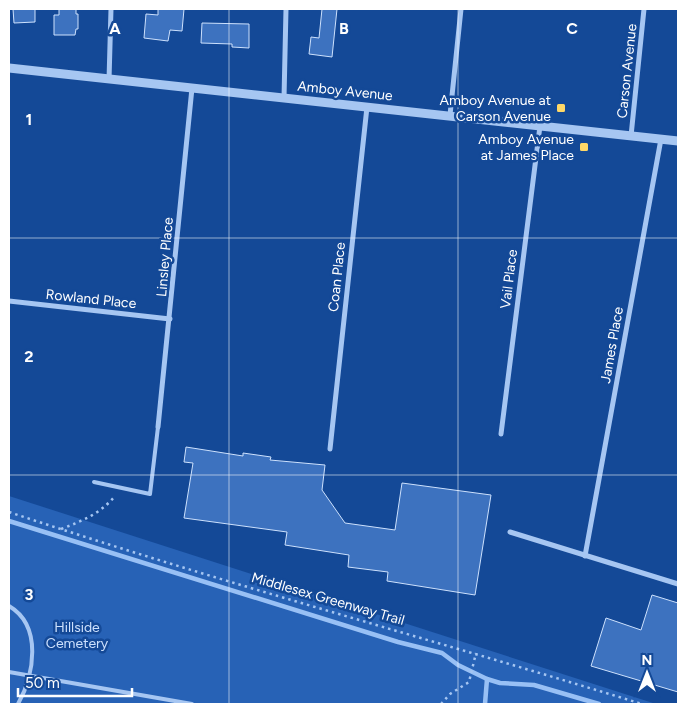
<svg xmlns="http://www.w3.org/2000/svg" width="687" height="713" font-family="Figtree,sans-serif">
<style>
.green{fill:#2762b6}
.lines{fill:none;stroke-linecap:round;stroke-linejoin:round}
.stream{stroke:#98c0f5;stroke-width:4.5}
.building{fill:#3d72bf;stroke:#cde1fd}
.path{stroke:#a6c6f2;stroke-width:2.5;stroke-dasharray:2.5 4;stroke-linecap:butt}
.service{stroke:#a6c6f2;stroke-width:4}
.minor{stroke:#a6c6f2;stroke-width:5}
.tertiary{stroke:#a6c6f2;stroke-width:9}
.grid{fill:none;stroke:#fff;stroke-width:1;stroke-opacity:0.55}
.poi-dot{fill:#ffd867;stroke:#144997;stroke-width:2}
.labels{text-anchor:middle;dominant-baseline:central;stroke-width:5;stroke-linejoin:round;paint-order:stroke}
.street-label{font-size:14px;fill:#fff;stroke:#144997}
.poi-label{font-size:14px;fill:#fff;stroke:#144997;text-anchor:end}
.park-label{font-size:14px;fill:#cde1fd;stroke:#144997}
.grid-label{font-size:16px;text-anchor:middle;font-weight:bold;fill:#fff;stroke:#144997;stroke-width:5;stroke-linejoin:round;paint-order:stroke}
</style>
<rect width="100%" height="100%" fill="#144997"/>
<!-- green -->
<path class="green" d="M 9,496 L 656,704 L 9,704 Z"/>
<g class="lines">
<!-- stream -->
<g class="stream">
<path d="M 9,521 L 398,642 L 442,653 L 458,665 L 487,679 L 500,683 L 534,685 L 599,704"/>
<path d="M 485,704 L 487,679"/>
</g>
</g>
<!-- building -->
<g class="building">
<path d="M 13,9 L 35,9 L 35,22 L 14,23 Z"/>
<path d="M 59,9 L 76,9 L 76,14 L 78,14 L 78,29 L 76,29 L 75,35 L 54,35 L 54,15 L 59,15 Z"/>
<path d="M 158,9 L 184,9 L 182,31 L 170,30 L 168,41 L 144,38 L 146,14 L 158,15 Z"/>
<path d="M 322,9 L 337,9 L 332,57 L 309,54 L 311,37 L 319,38 Z"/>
<path d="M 202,23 L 249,24 L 249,48 L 232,47 L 232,44 L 201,43 Z"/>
<path d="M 186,447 L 243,456 L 243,453 L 271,457 L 270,460 L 325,465 L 322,490 L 345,523 L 395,530 L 402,483 L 491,495 L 475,595 L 387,581 L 388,572 L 348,567 L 349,555 L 285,545 L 287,532 L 184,518 L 193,463 L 184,462 Z"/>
<path d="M 652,595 L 678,603 L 678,692 L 591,666 L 606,618 L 641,630 Z"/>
</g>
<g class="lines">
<!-- path -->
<g class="path">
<path d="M 9,512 C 218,582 431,639 642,704"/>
<path d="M 61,529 C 82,521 100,514 115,496"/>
<path d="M 441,704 L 450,694 L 469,682 L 476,653"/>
</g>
<!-- service -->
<g class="service">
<path d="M 94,482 L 150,494 L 158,427"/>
<path d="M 9,606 C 43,626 34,675 18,704"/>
<path d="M 9,672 L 192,704"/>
</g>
<!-- minor -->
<g class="minor">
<path d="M 109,80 L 111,9"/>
<path d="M 284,98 L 286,9"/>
<path d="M 450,115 L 461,9"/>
<path d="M 631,136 L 644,9"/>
<path d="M 9,301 L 170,319"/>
<path d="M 158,427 L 192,88"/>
<path d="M 501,434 L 540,126"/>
<path d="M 330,449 L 367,107"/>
<path d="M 510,532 L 678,584"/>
<path d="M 585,556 L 661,139"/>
</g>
<!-- tertiary -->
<path class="tertiary" d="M 9,68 L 678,141"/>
</g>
<!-- grid -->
<path class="grid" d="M 229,9 L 229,704M 458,9 L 458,704M 9,238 L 678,238M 9,475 L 678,475"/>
<!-- markers -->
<g class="poi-dot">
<rect x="556" y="103" width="10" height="10" rx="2.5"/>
<rect x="579" y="142" width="10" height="10" rx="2.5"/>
</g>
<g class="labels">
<!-- street labels -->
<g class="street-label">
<text transform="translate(627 71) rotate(-84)">Carson Avenue</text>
<text transform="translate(345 91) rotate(6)">Amboy Avenue</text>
<text transform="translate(165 257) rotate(-85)">Linsley Place</text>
<text transform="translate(337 277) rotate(-84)">Coan Place</text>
<text transform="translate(509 279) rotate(-83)">Vail Place</text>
<text transform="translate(91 299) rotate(6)">Rowland Place</text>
<text transform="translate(612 345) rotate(-80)">James Place</text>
<text transform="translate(328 599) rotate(16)">Middlesex Greenway Trail</text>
</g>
<!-- poi labels -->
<g class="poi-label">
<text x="551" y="100">Amboy Avenue at<tspan x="551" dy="16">Carson Avenue</tspan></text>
<text x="574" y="139">Amboy Avenue<tspan x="574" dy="16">at James Place</tspan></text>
</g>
<!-- park labels -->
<g class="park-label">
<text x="77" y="627">Hillside<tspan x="77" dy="16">Cemetery</tspan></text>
</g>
</g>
<g class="grid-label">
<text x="115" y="34">A</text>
<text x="344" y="34">B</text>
<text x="572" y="34">C</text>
<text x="29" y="125">1</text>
<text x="29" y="362">2</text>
<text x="29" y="600">3</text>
</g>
<!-- border -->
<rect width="687" height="713" fill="none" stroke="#ffffff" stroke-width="20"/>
<!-- north arrow -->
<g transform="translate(647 673)" stroke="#144997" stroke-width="4" paint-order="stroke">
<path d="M0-4L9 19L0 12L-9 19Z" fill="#ffffff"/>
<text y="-8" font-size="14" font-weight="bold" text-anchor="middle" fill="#ffffff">N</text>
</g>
<!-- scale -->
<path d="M18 688v8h114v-8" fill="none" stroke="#ffffff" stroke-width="2.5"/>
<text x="25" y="688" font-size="15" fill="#ffffff" stroke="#144997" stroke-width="4" paint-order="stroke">50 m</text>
</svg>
